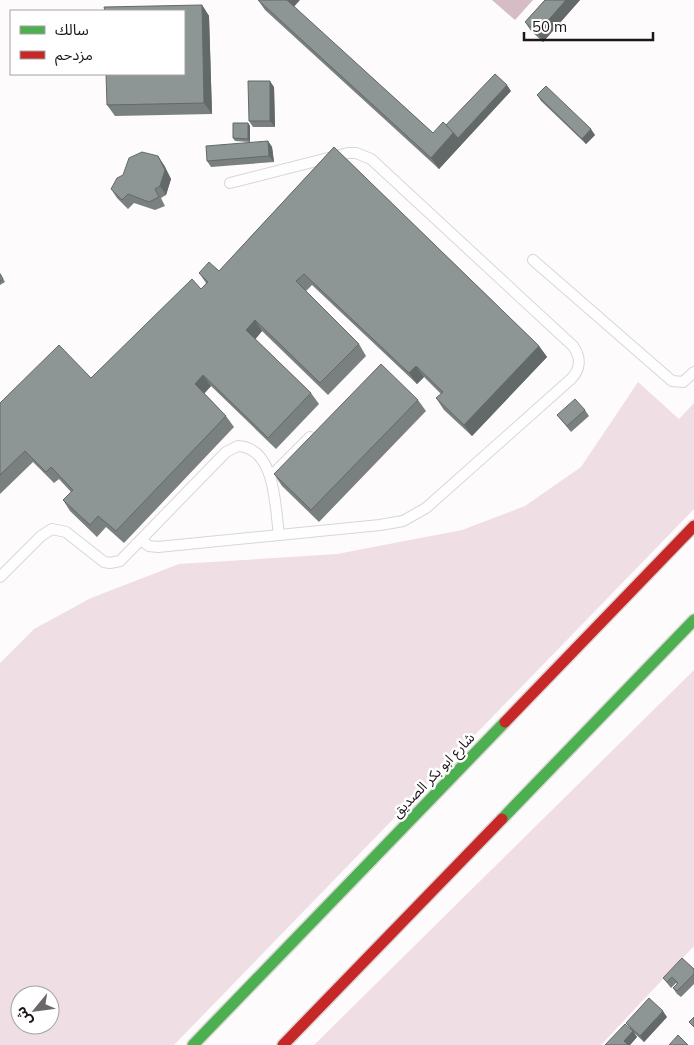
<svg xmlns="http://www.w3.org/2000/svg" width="694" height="1045" font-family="Mulish,'Noto Sans Arabic',sans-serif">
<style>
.green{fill:#efdfe4;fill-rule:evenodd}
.water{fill:#d6bcc5}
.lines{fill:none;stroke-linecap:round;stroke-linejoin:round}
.lane-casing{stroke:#dad6d7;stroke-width:12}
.fast-casing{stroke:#dad6d7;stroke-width:14}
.jam-casing{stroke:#dad6d7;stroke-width:14}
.lane{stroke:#fffeff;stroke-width:10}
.fast{stroke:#4caf50;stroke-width:11}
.jam{stroke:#c62828;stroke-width:11}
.wall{fill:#7a8080}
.shaded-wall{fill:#636868}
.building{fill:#8e9595;stroke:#636868}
.labels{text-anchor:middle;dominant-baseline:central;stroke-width:5;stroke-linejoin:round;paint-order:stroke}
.street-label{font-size:14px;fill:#1e171a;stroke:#fff}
</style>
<rect width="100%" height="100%" fill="#fdfbfc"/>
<!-- green -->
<g class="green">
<path d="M 638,382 L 679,419 L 694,403 L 694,509 L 174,1045 L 0,1045 L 0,663 L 34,629 L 91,598 L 179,564 L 337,554 L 462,530 L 525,506 L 581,467 ZM 20,995 L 50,995 L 50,1025 L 20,1025 Z"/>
<path d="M 694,670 L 694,946 L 601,1045 L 314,1045 Z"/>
</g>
<!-- water -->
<path class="water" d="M 492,0 L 533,0 L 515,20 Z"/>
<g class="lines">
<!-- lane casing -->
<g class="lane-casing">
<g id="lane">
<path d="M 533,260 L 672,381 L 683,382 L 694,372"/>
<path d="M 271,476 L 310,437"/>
<path d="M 141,540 L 149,546 L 158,547 L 380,525 L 403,521 L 426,508 L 571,379 C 581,369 581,357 573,346 L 371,159 L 356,153 L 348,153 L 230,183"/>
<path d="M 0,577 L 41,536 L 52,529 L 66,532 L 104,562 L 110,563 L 120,561 L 226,452 L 238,446 C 276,448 275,507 279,535"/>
</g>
</g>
<!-- fast casing -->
<g class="fast-casing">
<g id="fast">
<path d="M 502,819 L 694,620"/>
<path d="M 193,1045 L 505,722"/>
</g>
</g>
<!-- jam casing -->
<g class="jam-casing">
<g id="jam">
<path d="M 505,722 L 694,526"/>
<path d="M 283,1045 L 502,819"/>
</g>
</g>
<!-- lane -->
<use href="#lane" class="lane"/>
<!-- fast -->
<use href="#fast" class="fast"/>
<!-- jam -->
<use href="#jam" class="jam"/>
</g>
<!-- wall -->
<g class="wall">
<path d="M 258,0 L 294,7 L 433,133 L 511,91 L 462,144 L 460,142 L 462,144 L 439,169 L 265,10 Z"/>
<path d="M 545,0 L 580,0 L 543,42 L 531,31 L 525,22 Z"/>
<path d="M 202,5 L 209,16 L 212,114 L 115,116 L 107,105 Z"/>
<path d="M 274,87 L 275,127 L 253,127 L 249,121 Z"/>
<path d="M 537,95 L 595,135 L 586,144 L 541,101 Z"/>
<path d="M 248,123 L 250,126 L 250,142 L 235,141 L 233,138 Z"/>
<path d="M 268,141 L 272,147 L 274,162 L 211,167 L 207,161 Z"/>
<path d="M 334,147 L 539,346 L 547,357 L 472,436 L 444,410 L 436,398 L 441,394 L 424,377 L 417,384 L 312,285 L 306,291 L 359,344 L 366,356 L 328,395 L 262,331 L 255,339 L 311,393 L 319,404 L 276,449 L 211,386 L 204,393 L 226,416 L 234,427 L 124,543 L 106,527 L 97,537 L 70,511 L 63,500 L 71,492 L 59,479 L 54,483 L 33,462 L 0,494 L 0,403 L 91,378 L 201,289 L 206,283 L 199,273 L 219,271 Z"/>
<path d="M 164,165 L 171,179 L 166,195 L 161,198 L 165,206 L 155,210 L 134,203 L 128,209 L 117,198 L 111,189 Z"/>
<path d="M 0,273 L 5,282 L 0,285 Z"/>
<path d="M 418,400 L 426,411 L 319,522 L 282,486 L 274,474 Z"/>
<path d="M 585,410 L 589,416 L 571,432 L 557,415 Z"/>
<path d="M 694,969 L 694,984 L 681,997 L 677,994 L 673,988 L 677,984 L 676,983 L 671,988 L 663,978 Z"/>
<path d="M 667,1017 L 644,1042 L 633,1032 L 637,1037 L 630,1045 L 605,1045 L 630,1028 L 626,1023 Z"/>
</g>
<!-- shaded-wall -->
<g class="shaded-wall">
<path d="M 286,0 L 300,0 L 292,9 Z"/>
<path d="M 566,0 L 580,0 L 543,42 L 537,33 Z"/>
<path d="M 202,5 L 209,16 L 212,114 L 204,103 Z"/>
<path d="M 270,81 L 274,87 L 275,127 L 270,121 Z"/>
<path d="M 507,85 L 511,91 L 462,144 L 458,138 Z"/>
<path d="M 248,123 L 250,126 L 250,142 L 248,139 Z"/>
<path d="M 591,129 L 595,135 L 586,144 L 582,139 Z"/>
<path d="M 454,132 L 462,144 L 439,169 L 431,158 Z"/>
<path d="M 268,141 L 272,147 L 274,162 L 269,156 Z"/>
<path d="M 158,156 L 164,165 L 171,179 L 166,195 L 160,186 Z"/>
<path d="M 255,320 L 262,331 L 254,341 L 246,330 Z"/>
<path d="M 539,346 L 547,357 L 472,436 L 464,425 Z"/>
<path d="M 416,366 L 424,377 L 417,384 L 409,373 Z"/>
<path d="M 203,375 L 211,386 L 203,395 L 195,384 Z"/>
<path d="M 663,1011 L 667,1017 L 644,1042 L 640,1036 Z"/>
<path d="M 633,1031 L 637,1037 L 630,1045 L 627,1045 L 624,1041 Z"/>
</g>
<!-- building -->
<g class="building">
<path d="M 258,0 L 287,0 L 433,133 L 443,122 L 454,132 L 431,158 Z"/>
<path d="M 545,0 L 566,0 L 537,33 L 525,22 Z"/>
<path d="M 202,5 L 204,103 L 107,105 L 106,74 L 184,74 L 184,11 L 105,11 L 104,7 Z"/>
<path d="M 495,74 L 507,85 L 458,138 L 446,125 Z"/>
<path d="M 248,81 L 270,81 L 270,121 L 249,121 Z"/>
<path d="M 546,86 L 591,129 L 582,139 L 537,95 Z"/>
<path d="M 233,123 L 248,123 L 248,139 L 233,138 Z"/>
<path d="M 268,141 L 269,156 L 207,161 L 206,146 Z"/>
<path d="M 334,147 L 539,346 L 464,425 L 436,398 L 443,392 L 416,366 L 409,373 L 304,274 L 296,281 L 359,344 L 320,383 L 255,320 L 246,330 L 311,393 L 268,438 L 203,375 L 195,384 L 226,416 L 116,531 L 98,516 L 90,525 L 63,500 L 73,490 L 51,467 L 46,472 L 25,451 L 0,475 L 0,403 L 59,345 L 91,378 L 192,279 L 201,289 L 208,282 L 199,273 L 209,262 L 219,271 Z"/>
<path d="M 142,152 L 158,156 L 165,170 L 160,186 L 155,189 L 159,197 L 149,202 L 128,194 L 122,200 L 111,189 L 117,178 L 123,175 L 129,158 Z"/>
<path d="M 0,274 L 3,279 L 0,281 Z"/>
<path d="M 381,364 L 418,400 L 311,510 L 274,474 Z"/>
<path d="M 575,399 L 585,410 L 567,426 L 557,415 Z"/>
<path d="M 682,958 L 694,969 L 694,974 L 677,991 L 673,988 L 678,983 L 672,977 L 667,982 L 663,978 Z"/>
<path d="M 649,998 L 663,1011 L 640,1036 L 626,1023 Z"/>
<path d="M 694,1017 L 694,1027 L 689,1022 Z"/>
<path d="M 625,1024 L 633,1031 L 624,1041 L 628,1045 L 605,1045 Z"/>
<path d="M 678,1035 L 688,1045 L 669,1045 Z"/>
</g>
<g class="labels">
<!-- street labels -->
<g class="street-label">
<text transform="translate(433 775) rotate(-46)">شارع ابو بكر الصديق</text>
</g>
</g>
<!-- legend -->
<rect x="10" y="10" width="175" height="65" fill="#ffffff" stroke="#a5a2a3"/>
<rect x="20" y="26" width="25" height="8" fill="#4caf50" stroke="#a5a2a3"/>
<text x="55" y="35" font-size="15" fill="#1e171a">سالك</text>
<rect x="20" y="51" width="25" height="8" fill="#c62828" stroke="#a5a2a3"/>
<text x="55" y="60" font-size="15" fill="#1e171a">مزدحم</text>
<!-- north arrow -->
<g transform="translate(35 1010) rotate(241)"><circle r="24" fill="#ffffff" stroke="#a5a2a3"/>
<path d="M0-4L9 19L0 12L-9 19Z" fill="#6c6769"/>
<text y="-8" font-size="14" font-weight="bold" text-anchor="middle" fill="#1e171a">ش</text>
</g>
<!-- scale -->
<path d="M524 32v8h129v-8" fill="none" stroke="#1e171a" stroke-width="2.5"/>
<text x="532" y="32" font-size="15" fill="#1e171a" stroke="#ffffff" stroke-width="4" paint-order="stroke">50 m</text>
</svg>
